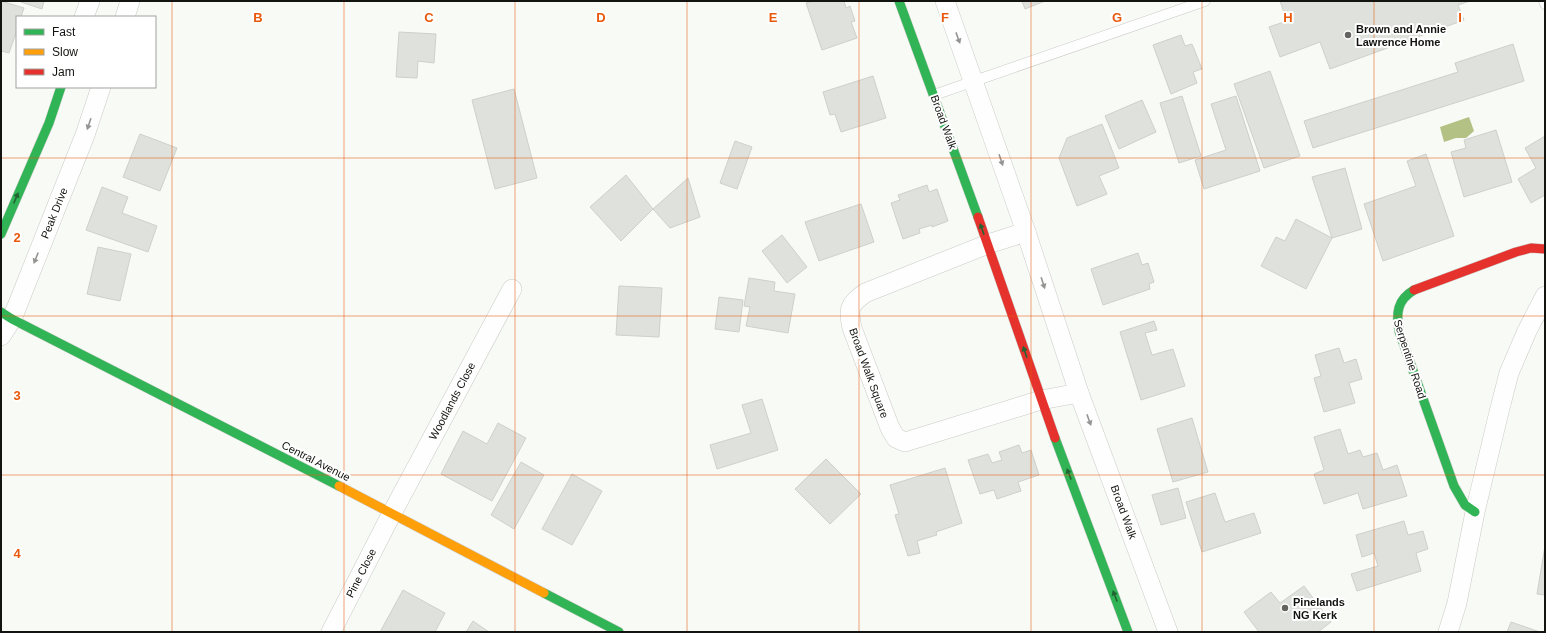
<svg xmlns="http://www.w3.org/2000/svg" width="1546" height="633" font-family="Helvetica,sans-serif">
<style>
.water{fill:#b3c184}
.building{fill:#dfe1dc;stroke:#cfd0cc}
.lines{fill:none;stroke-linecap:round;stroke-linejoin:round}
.lane-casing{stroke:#cacbc7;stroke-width:11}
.street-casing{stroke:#cacbc7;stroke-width:20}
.fast-casing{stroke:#cacbc7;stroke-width:10}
.slow-casing{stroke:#cacbc7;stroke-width:10}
.jam-casing{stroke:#cacbc7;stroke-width:10}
.lane{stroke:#fefefe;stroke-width:10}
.street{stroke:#fefefe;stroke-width:19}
.fast{stroke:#30b455;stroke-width:9}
.slow{stroke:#ff9f0a;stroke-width:9}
.jam{stroke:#e5322d;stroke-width:9}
.oneway{fill:#949593}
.oneway2{fill:#226432}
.grid{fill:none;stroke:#e8590c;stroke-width:1;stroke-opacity:0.55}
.poi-dot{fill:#636460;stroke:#fff;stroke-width:1.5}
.labels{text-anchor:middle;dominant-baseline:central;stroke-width:4;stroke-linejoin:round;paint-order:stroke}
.poi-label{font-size:11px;font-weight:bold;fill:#131410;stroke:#fff;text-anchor:start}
.street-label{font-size:11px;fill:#131410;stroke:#fff}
.grid-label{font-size:13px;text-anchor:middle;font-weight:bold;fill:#e8590c;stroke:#fff;stroke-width:4;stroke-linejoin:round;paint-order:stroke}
</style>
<rect width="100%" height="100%" fill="#f8faf5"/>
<!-- water -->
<path class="water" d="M 1469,117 L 1474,131 L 1466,138 L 1456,138 L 1444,142 L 1440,127 Z"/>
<!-- building -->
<g class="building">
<path d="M 1,1 L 24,8 L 21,17 L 17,17 L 17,30 L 9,53 L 1,51 Z"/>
<path d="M 22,1 L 44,1 L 42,9 L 21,2 Z"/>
<path d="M 813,1 L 844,1 L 846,8 L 850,6 L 855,21 L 851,22 L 857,38 L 822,50 L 806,3 Z"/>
<path d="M 1022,1 L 1045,1 L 1025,9 Z"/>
<path d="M 1280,1 L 1470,1 L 1458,5 L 1464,20 L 1330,69 L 1320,42 L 1280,57 L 1269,27 L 1287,21 Z"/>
<path d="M 399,32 L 436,34 L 434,63 L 418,61 L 417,78 L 396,77 Z"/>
<path d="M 1181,35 L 1185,46 L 1192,44 L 1202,69 L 1193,72 L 1197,83 L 1171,94 L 1153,45 Z"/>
<path d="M 1513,44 L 1524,81 L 1313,148 L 1304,121 L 1458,72 L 1455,63 Z"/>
<path d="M 1270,71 L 1300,156 L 1264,168 L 1234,84 Z"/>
<path d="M 873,76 L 886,118 L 841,132 L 835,114 L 830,115 L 823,92 Z"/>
<path d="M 514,89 L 537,178 L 495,189 L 472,100 Z"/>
<path d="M 1182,96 L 1201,156 L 1179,163 L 1160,103 Z"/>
<path d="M 1236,96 L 1260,171 L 1204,189 L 1195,160 L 1226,150 L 1211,104 Z"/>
<path d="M 1142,100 L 1156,132 L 1119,149 L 1105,116 Z"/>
<path d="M 1102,124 L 1119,168 L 1099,176 L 1107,194 L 1077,206 L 1059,158 L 1067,138 Z"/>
<path d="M 1496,130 L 1512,182 L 1464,197 L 1451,152 L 1466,148 L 1464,140 Z"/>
<path d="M 140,134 L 177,148 L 160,191 L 123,177 Z"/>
<path d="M 1545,136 L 1545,195 L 1531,203 L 1518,179 L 1536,168 L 1525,148 Z"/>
<path d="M 735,141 L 752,147 L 737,189 L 720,183 Z"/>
<path d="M 1426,154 L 1454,236 L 1383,261 L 1364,204 L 1416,186 L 1407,161 Z"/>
<path d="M 1345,168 L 1362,229 L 1332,238 L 1312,177 Z"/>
<path d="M 626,175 L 653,209 L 621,241 L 590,207 Z"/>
<path d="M 688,178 L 700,217 L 670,228 L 653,209 Z"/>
<path d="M 927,185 L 929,192 L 937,189 L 948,221 L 932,227 L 932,225 L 919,229 L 920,233 L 903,239 L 891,203 L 900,200 L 898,195 Z"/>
<path d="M 102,187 L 128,197 L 122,213 L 157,226 L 148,252 L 86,230 Z"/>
<path d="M 861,204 L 874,242 L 819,261 L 805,222 Z"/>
<path d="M 1296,219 L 1332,238 L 1306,289 L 1261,266 L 1276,237 L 1285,241 Z"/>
<path d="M 782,235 L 807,267 L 787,283 L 762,251 Z"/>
<path d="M 98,247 L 131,254 L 120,301 L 87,294 Z"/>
<path d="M 1138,253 L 1142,265 L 1148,263 L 1154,282 L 1149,284 L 1150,289 L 1103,305 L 1091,269 Z"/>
<path d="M 749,278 L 775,282 L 774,291 L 795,294 L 788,333 L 746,326 L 750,307 L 744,306 Z"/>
<path d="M 619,286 L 662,288 L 659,337 L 616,335 Z"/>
<path d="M 719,297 L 743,300 L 739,332 L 715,329 Z"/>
<path d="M 1154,321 L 1157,330 L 1145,333 L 1152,355 L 1173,349 L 1185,386 L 1141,400 L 1120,332 Z"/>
<path d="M 1339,348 L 1344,363 L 1356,359 L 1362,379 L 1349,383 L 1355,403 L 1324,412 L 1314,378 L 1321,376 L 1315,355 Z"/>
<path d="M 762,399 L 778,450 L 717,469 L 710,445 L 751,433 L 742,405 Z"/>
<path d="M 1192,418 L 1208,472 L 1173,482 L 1157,429 Z"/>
<path d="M 498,423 L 526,438 L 492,501 L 441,474 L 463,431 L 487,444 Z"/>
<path d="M 1340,429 L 1348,454 L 1360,450 L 1363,457 L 1377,453 L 1383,470 L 1397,465 L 1407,496 L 1363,509 L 1358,493 L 1324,504 L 1314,474 L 1324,470 L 1314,437 Z"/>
<path d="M 1019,445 L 1022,453 L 1031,450 L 1039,475 L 1018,482 L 1021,491 L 997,499 L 994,490 L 980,494 L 968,460 L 988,454 L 992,463 L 1002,460 L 999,452 Z"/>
<path d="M 826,459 L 861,494 L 830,524 L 795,489 Z"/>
<path d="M 521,462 L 544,475 L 514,529 L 491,515 Z"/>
<path d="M 945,468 L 962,523 L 936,532 L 937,535 L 917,541 L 920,553 L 908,556 L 895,515 L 899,514 L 890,485 Z"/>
<path d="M 572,474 L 602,491 L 572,545 L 542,529 Z"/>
<path d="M 1178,488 L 1186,518 L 1161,525 L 1152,495 Z"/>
<path d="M 1215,493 L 1225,522 L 1254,513 L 1261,533 L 1202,552 L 1186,502 Z"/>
<path d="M 1404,521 L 1408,535 L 1423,531 L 1428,549 L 1416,553 L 1421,571 L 1357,591 L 1351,574 L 1378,566 L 1374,553 L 1362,557 L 1356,535 Z"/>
<path d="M 1545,546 L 1545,595 L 1537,594 Z"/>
<path d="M 1304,586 L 1331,622 L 1318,632 L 1259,632 L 1244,612 L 1271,592 L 1280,603 Z"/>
<path d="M 403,590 L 445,613 L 435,632 L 380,632 Z"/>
<path d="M 473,621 L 489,632 L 466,632 Z"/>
<path d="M 1511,622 L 1540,632 L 1507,632 Z"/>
</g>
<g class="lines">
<!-- lane casing -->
<g class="lane-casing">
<g id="lane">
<path d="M 1544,1 L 1545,4"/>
<path d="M 934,95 L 1205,1"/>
</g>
</g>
<!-- street casing -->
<g class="street-casing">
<g id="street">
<path d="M 945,1 L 1026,232 L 1079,393 L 1168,632"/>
<path d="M 84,17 L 90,1"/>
<path d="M 125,17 L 130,1"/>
<path d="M 1026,232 L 988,244 L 865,293 C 849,305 848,308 852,328 L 890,428 L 896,438 L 905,442 L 1041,400 L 1079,393"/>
<path d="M 1,336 L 12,319 L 85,135 L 101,87"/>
<path d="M 331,632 L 392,513 L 512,289"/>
<path d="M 1448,632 L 1457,603 L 1475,512 L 1499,412 L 1509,373 L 1527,331 L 1545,296"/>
</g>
</g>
<!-- fast casing -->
<g class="fast-casing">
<g id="fast">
<path d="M 899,1 L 978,217"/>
<path d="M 1,234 L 49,123 L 61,87"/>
<path d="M 1414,290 C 1397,300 1396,313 1399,331 L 1454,486 L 1465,505 L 1475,512"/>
<path d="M 1,312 L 12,319 L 339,486"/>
<path d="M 1055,438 L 1128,632"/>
<path d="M 544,593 L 619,632"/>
</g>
</g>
<!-- slow casing -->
<g class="slow-casing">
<path id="slow" d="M 339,486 L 544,593"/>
</g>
<!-- jam casing -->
<g class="jam-casing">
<g id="jam">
<path d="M 978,217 L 1055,438"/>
<path d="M 1414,290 L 1516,252 L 1531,248 L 1545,249"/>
</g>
</g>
<!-- lane -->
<use href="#lane" class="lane"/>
<!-- street -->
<use href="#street" class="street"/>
<!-- fast -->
<use href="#fast" class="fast"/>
<!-- slow -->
<use href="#slow" class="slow"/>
<!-- jam -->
<use href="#jam" class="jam"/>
</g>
<!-- one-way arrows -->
<defs><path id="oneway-solid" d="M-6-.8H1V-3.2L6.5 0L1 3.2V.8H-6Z"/></defs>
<g class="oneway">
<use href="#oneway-solid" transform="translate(958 38) rotate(70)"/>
<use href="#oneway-solid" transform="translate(89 124) rotate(109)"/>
<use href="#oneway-solid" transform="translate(1001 160) rotate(71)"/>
<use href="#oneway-solid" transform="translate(36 258) rotate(112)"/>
<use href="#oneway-solid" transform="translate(1043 283) rotate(72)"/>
<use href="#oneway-solid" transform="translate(1089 420) rotate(70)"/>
</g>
<g class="oneway2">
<use href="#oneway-solid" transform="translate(16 198) rotate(-67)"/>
<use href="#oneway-solid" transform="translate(982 229) rotate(-110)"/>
<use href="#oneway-solid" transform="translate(1025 352) rotate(-109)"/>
<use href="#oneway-solid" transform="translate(1069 474) rotate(-111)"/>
<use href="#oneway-solid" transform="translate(1115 596) rotate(-111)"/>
</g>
<!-- grid -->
<path class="grid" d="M 172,1 L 172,632M 344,1 L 344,632M 515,1 L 515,632M 687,1 L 687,632M 859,1 L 859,632M 1031,1 L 1031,632M 1202,1 L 1202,632M 1374,1 L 1374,632M 1,158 L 1545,158M 1,316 L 1545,316M 1,475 L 1545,475"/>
<!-- markers -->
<g class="poi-dot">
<circle cx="1348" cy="35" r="4"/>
<circle cx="1285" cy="608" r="4"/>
</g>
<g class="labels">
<!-- poi labels -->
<g class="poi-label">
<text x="1356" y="29">Brown and Annie<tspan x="1356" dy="13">Lawrence Home</tspan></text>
<text x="1293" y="602">Pinelands<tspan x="1293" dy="13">NG Kerk</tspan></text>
</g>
<!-- street labels -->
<g class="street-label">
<text transform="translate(944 122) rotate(70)">Broad Walk</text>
<text transform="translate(54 213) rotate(-68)">Peak Drive</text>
<text transform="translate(1410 359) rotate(72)">Serpentine Road</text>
<text transform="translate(869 373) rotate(70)">Broad Walk Square</text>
<text transform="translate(452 401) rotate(-62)">Woodlands Close</text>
<text transform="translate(316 461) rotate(27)">Central Avenue</text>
<text transform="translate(1124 512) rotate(70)">Broad Walk</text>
<text transform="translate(361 573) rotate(-63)">Pine Close</text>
</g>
</g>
<g class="grid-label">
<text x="258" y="22">B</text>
<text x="429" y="22">C</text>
<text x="601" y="22">D</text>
<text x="773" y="22">E</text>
<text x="945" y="22">F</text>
<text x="1117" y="22">G</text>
<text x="1288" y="22">H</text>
<text x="1460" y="22">I</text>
<text x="17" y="242">2</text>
<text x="17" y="400">3</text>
<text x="17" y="558">4</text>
</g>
<!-- border -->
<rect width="1546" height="633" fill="none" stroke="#131410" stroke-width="4"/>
<!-- legend -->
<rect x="16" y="16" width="140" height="72" fill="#ffffff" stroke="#a1a19f"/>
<rect x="24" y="29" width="20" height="6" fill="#30b455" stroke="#a1a19f"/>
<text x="52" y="36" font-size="12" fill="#131410">Fast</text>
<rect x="24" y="49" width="20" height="6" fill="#ff9f0a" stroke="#a1a19f"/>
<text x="52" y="56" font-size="12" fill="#131410">Slow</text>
<rect x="24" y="69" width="20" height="6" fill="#e5322d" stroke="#a1a19f"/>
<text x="52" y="76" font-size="12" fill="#131410">Jam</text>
</svg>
